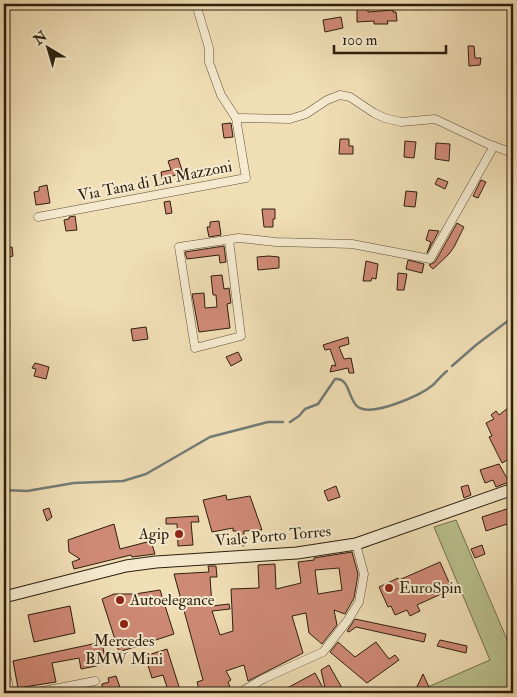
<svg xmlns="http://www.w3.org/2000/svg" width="517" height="697" font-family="'IM FELL Double Pica',serif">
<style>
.green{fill:#b9c18d;stroke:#73704e}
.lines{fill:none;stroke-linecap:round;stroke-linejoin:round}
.stream{stroke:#737b75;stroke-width:2.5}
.building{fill:#cf8a76;stroke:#2d1f0e;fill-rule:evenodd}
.street-casing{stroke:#5e4f38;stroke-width:9}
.secondary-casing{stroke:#2d1f0e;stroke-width:13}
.street{stroke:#f5eacf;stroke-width:8}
.secondary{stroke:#f5eacf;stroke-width:11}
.poi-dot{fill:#8f2418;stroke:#f5eacf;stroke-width:2}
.labels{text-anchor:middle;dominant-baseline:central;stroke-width:4;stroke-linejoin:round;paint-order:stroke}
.street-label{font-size:16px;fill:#2d1f0e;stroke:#f5eacf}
.poi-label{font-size:16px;fill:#2d1f0e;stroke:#f5eacf;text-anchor:start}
</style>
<rect width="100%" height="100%" fill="#f0deb5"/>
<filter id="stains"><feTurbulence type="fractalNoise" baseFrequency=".004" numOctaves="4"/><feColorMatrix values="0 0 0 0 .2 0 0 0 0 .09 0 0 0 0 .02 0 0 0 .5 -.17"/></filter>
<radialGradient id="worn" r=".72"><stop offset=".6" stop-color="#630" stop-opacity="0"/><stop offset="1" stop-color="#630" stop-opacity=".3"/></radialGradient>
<!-- green -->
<path class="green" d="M 456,520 L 511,649 L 513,649 L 513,693 L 414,693 L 490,660 L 434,527 Z"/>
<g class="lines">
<!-- stream -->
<g class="stream">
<path d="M 452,366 L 476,345 L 513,317"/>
<path d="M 290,422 L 299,416 L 305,409 L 318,404 L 335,379 C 350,377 348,400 358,407 C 373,417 421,395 433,385 C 438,380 442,375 447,371"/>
<path d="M 4,490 L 27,491 L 74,483 L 123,481 L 146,474 L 210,437 L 268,422 L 283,422"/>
</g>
</g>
<!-- building -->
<g class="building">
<path d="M 357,4 L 368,4 L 368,12 L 393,10 L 393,12 L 396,12 L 397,21 L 387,21 L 388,24 L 374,24 L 374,21 L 357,22 Z"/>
<path d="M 341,17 L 343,28 L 325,32 L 323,20 Z"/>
<path d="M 468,46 L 474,46 L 475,58 L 481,58 L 480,65 L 469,66 Z"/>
<path d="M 231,123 L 233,137 L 224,138 L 222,124 Z"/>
<path d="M 340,139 L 349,139 L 349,146 L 353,146 L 353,154 L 339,154 Z"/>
<path d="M 405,141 L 416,142 L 414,158 L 404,157 Z"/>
<path d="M 436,143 L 450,144 L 449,161 L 435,159 Z"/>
<path d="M 178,158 L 183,173 L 162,179 L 161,172 L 171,170 L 168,161 Z"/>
<path d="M 438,178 L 448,182 L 445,189 L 435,184 Z"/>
<path d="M 481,180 L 486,182 L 478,198 L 473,196 Z"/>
<path d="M 47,185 L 50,203 L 36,205 L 34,192 L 39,191 L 39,187 Z"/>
<path d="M 406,191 L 417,192 L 415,207 L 404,206 Z"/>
<path d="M 170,201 L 172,213 L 166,214 L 164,202 Z"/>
<path d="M 262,209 L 275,209 L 275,219 L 273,219 L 273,227 L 264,227 Z"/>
<path d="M 75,216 L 77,230 L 66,231 L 64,220 L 69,219 L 69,217 Z"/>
<path d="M 219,221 L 221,235 L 209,237 L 207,227 L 210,227 L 210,222 Z"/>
<path d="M 457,223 L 464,227 L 454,247 L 449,254 L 433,269 L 429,265 L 435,262 Z"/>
<path d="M 429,230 L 439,231 L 427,253 L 431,242 L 426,240 Z"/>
<path d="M 224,246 L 226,262 L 220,263 L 219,255 L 187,259 L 185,252 Z"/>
<path d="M 12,247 L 13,256 L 4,258 L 4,248 Z"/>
<path d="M 269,256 L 279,257 L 279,268 L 258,270 L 257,257 Z"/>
<path d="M 408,260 L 424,264 L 422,273 L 406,269 Z"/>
<path d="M 366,261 L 378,264 L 376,279 L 372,278 L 371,281 L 363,281 Z"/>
<path d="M 398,273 L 407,274 L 404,290 L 397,290 Z"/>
<path d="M 222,275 L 224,289 L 229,288 L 231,303 L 227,304 L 230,328 L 199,332 L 192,294 L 204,293 L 205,308 L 217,307 L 216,295 L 213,295 L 211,276 Z"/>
<path d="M 146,327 L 148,339 L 133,341 L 131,329 Z"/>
<path d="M 348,337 L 349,344 L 339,347 L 344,359 L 351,358 L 354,373 L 349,373 L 348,368 L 330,372 L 332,365 L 336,366 L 330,349 L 325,350 L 323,345 Z"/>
<path d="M 238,352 L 242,360 L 231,366 L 226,357 Z"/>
<path d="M 35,363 L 49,367 L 46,379 L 34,376 L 36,369 L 32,368 Z"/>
<path d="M 513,404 L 513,448 L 509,450 L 513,457 L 502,463 L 489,437 L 492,436 L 486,423 L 494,419 L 491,415 L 496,411 L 499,415 Z"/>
<path d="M 499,464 L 509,482 L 496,487 L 493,480 L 485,483 L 480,470 Z"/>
<path d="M 468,485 L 471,495 L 464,498 L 461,487 Z"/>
<path d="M 336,486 L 340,497 L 328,501 L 324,491 Z"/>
<path d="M 226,495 L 227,500 L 250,496 L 262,530 L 244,531 L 244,546 L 236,544 L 236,531 L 233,531 L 233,528 L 212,532 L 203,500 Z"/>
<path d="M 513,507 L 513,522 L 486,531 L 482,517 Z"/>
<path d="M 49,508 L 52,517 L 47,521 L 43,510 Z"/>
<path d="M 198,516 L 199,522 L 191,522 L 193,545 L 178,546 L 177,524 L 166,524 L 166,518 Z"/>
<path d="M 114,524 L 120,549 L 151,541 L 155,554 L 132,557 L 131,555 L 74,569 L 72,562 L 80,559 L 69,552 L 68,540 Z"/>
<path d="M 482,545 L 485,554 L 475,558 L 471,549 Z"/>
<path d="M 352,552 L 358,574 L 354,598 L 345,614 L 334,610 L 337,625 L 322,644 L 309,633 L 306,613 L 292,616 L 303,653 L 248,681 L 244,665 L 226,671 L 231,680 L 228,682 L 230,687 L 220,693 L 200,693 L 197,682 L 203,680 L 174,574 L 209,572 L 208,566 L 216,566 L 217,577 L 210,577 L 212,606 L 229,604 L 230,609 L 212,611 L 220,635 L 233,631 L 231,589 L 259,588 L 258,565 L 275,564 L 276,589 L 301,583 L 298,562 L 314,560 L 314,558 ZM 339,568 L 342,590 L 318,594 L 315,570 Z"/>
<path d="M 440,562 L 452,589 L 417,605 L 420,611 L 410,616 L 407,610 L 395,615 L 391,606 L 388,607 L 379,587 L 398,578 L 399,580 Z"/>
<path d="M 160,590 L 174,634 L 119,652 L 102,599 L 114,594 L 135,594 Z"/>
<path d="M 70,606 L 75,633 L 34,642 L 28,615 Z"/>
<path d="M 355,619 L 426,634 L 424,642 L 356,627 L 349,632 L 347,631 Z"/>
<path d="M 440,640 L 467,646 L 466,653 L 437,646 Z"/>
<path d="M 102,642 L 106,664 L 81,669 L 79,658 L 52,663 L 56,682 L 18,688 L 13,661 Z"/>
<path d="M 338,642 L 355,657 L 376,642 L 389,659 L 395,655 L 399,660 L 367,683 L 330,652 Z"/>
<path d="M 167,649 L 181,693 L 169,693 L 163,675 L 152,678 L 145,656 Z"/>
<path d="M 329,665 L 342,688 L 333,693 L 278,693 L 315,673 L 323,688 L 325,688 L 321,670 Z"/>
<path d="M 423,674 L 429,687 L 414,693 Z"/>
<path d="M 116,676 L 122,693 L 89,693 L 89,690 L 102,688 L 102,684 L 109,682 L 108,678 Z"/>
</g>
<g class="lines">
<!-- street casing -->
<g class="street-casing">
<g id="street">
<path d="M 196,4 L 209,48 L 209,62 L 221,95 L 236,118"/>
<path d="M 4,6 L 14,4"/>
<path d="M 38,217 L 246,178 L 236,118 L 290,119 L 306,114 L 327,100 L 340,95 L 350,97 L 374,113 L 385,118 L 401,122 L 435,119 L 488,144 L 513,153"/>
<path d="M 229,240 L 241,336 L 195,348 L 179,247 L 239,238 L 276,242 L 352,244 L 430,259 L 494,146"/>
<path d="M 4,664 L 10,693"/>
<path d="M 33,693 L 95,681"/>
<path d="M 239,693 L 263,679 L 323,652 L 348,620 L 359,602 L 364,574 L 356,544"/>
</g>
</g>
<!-- secondary casing -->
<g class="secondary-casing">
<path id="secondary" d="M 4,597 L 126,566 L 156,562 L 297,553 L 356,544 L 513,489"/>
</g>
<!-- street -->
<use href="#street" class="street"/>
<!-- secondary -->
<use href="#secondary" class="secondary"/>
</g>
<!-- markers -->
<g class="poi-dot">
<circle cx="179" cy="534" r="5"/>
<circle cx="389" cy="588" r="5"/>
<circle cx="120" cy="600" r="5"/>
<circle cx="124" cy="624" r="5"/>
</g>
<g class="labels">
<!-- street labels -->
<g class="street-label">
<text transform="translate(155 181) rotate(-11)">Via Tana di Lu Mazzoni</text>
<text transform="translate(273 536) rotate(-5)">Viale Porto Torres</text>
</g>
<!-- poi labels -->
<g class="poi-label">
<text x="169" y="534" text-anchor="end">Agip</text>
<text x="399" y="588">EuroSpin</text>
<text x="130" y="600">Autoelegance</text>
<text x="124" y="641" text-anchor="middle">Mercedes<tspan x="124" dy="18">BMW Mini</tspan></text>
</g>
</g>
<!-- margin -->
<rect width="517" height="697" fill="none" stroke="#f0deb5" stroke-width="20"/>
<rect x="5" y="5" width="507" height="687" fill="none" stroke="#2d1f0e" stroke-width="2.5"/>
<rect x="10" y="10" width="497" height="677" fill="none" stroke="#2d1f0e"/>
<!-- north arrow -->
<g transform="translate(48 48) rotate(322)" stroke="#f5eacf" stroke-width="4" paint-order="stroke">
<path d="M0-4L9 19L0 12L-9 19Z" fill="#2d1f0e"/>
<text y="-8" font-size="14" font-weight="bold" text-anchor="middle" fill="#2d1f0e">N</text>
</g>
<!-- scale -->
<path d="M334 45v8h112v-8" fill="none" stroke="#2d1f0e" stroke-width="2.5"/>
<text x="342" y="45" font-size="15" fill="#2d1f0e" stroke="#f5eacf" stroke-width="4" paint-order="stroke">100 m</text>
<rect width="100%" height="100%" filter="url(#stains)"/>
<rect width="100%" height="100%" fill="url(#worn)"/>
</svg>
